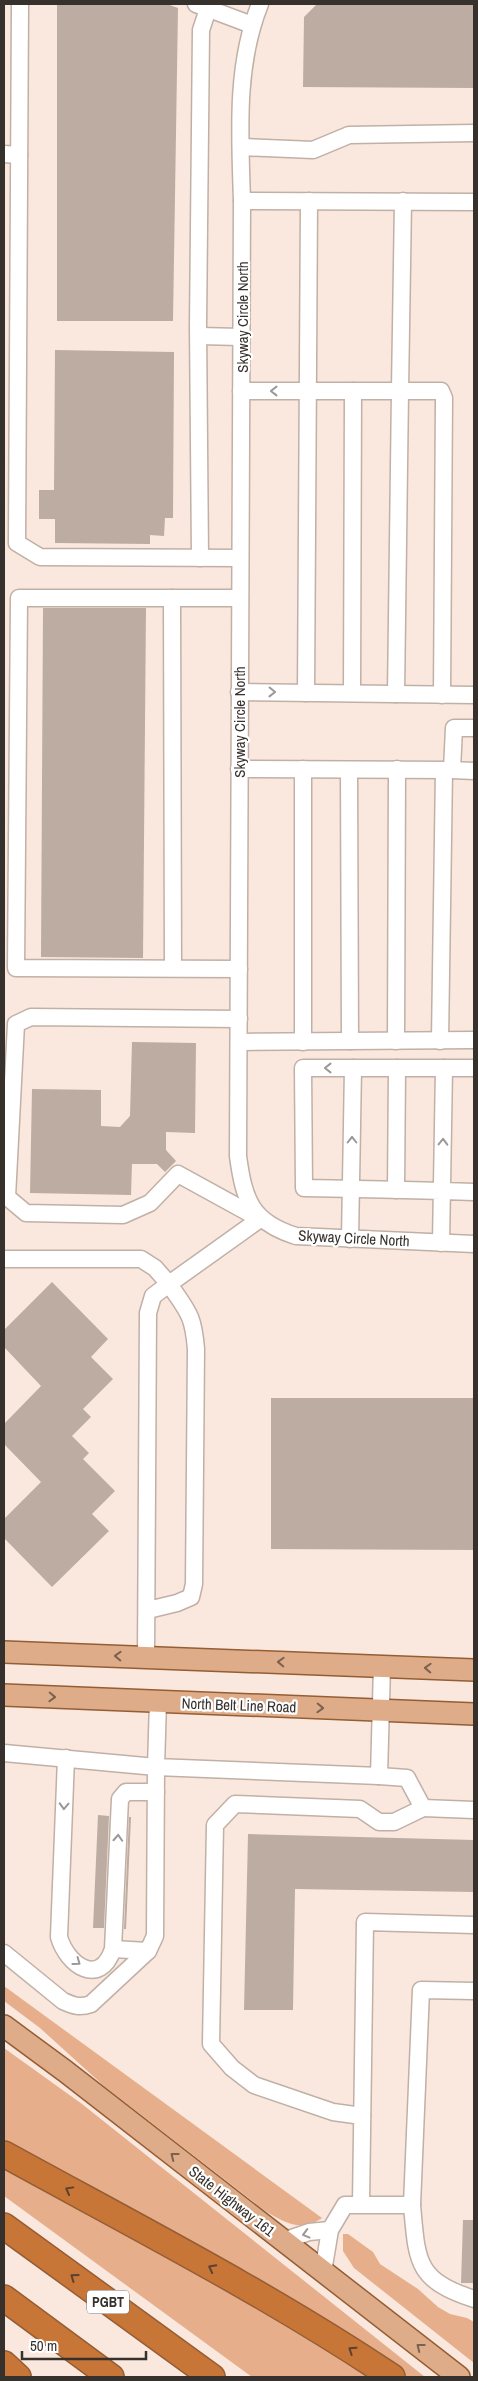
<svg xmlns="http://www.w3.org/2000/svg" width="478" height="2381" font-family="'Archivo Narrow',sans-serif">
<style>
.green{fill:#e6ae8b}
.building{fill:#bcaca2}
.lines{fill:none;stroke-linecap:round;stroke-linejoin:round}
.minor-casing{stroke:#c0b0a6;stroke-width:19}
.major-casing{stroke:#955d34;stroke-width:24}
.highway-casing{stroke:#955d34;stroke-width:28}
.minor{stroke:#fff;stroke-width:16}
.major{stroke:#deac88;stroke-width:21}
.highway{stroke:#c87538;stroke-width:25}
.oneway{stroke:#9b9896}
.oneway2{stroke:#7a6251}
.oneway3{stroke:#5b4230}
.labels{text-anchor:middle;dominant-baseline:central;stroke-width:4.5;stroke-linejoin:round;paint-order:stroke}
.shield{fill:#fff;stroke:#736f6c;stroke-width:1}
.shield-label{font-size:14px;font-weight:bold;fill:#37312d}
.street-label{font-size:15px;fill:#37312d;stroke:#fff}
</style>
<rect width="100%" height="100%" fill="#fae8de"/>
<!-- green -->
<g class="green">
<path d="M 4,1986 L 322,2218 C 301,2233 283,2222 264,2210 L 104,2086 L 40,2028 L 4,2001 Z"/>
<path d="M 4,2048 L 82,2104 L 425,2377 L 408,2377 L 350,2338 L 4,2145 Z"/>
<path d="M 4,2167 L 294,2327 L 371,2377 L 252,2377 L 4,2196 Z"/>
<path d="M 343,2234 L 348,2234 L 373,2252 L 380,2264 L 418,2289 L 438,2307 L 450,2314 L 467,2318 L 474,2322 L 474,2363 L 354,2268 L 343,2251 Z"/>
</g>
<!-- building -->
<g class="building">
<path d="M 57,4 L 167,4 L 178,8 L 173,321 L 57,321 Z"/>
<path d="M 317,4 L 474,4 L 474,88 L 303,87 L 304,17 Z"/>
<path d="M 55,350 L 174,352 L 173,518 L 165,518 L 164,536 L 150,535 L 150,544 L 55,543 L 55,519 L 39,519 L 39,490 L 54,490 Z"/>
<path d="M 43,608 L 146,608 L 143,958 L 41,957 Z"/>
<path d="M 132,1042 L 196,1043 L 195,1133 L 166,1132 L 166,1150 L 176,1161 L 165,1172 L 157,1164 L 132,1164 L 131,1195 L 30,1193 L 32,1089 L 101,1090 L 101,1126 L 120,1127 L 130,1116 Z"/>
<path d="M 52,1282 L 108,1339 L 91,1357 L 113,1379 L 83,1409 L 91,1417 L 72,1436 L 89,1453 L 83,1459 L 115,1491 L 92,1514 L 109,1531 L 52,1587 L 4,1538 L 4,1519 L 41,1482 L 4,1444 L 4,1424 L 41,1386 L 4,1347 L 4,1330 Z"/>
<path d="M 271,1398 L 474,1398 L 474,1550 L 271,1549 Z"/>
<path d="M 98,1815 L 109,1816 L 104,1928 L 93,1928 Z"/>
<path d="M 129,1817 L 131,1817 L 126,1929 L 124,1929 Z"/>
<path d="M 248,1834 L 474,1840 L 474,1892 L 295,1889 L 293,2010 L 244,2010 Z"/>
<path d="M 463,2220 L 474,2220 L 474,2283 L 461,2283 Z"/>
</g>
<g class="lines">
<!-- minor casing -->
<g class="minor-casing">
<g id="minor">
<path d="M 20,4 L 17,543 L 40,557 L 240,558"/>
<path d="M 196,4 L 252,25"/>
<path d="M 260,4 C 235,66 240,135 242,201 L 238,1156 C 244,1200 251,1222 296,1236 L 474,1244"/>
<path d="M 241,147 L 313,150 L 349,135 L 474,133"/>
<path d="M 4,154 L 19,155"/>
<path d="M 242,201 L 474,202"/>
<path d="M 199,336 L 241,337"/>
<path d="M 241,391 L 400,391 L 403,201"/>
<path d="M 200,558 L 198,326 L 201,30 L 208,9"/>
<path d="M 172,598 L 173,968"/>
<path d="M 239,692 L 474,695"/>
<path d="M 306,693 L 309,201"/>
<path d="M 352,693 L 353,391"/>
<path d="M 396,694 L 400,391 L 441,391 L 444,398 L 442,695"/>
<path d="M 474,728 L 454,728 L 452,770 L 474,771"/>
<path d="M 239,769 L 452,770"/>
<path d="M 303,769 L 303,1042"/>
<path d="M 349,770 L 350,1041"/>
<path d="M 239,969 L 16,968 L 19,598 L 240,598"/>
<path d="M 396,1041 L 397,769"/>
<path d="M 440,1041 L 444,770"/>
<path d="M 239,1042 L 474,1040"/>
<path d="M 444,1068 L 474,1068"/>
<path d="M 396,1190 L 397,1068"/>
<path d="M 350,1239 L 353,1068"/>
<path d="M 441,1243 L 444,1068 L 303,1068 L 304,1188 C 361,1189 418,1190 474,1192"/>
<path d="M 4,1259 L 141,1259 L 155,1268 L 169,1284 L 153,1296 L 148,1313 L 146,1657"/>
<path d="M 148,1610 L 177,1603 L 191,1597 L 194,1584 L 196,1349 C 193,1314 188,1312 169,1284 L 260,1219 L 178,1174 L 150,1203 L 123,1215 L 26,1213 L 7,1197 L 16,1024 L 31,1017 L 239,1019"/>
<path d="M 158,1701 L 156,1767 L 379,1776 L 382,1666"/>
<path d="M 4,1753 L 156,1767 L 155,1936 L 148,1951 L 91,2004 C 80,2008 74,2006 63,2001 L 4,1953"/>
<path d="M 66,1758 L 59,1937 C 67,1965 100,1988 113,1949 L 120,1799 L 126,1792 L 156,1792"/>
<path d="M 379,1776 L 407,1778 L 423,1808 L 474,1810"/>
<path d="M 113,1949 L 148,1951"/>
<path d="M 362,2116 L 333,2112 L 254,2085 L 232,2068 L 211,2044 L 215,1825 L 235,1804 L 360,1809 L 379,1822 L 394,1822 L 423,1808"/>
<path d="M 361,2204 L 365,1922 L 474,1925"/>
<path d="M 412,2205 C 417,2262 416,2280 474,2299"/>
<path d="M 283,2241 L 309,2232 L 330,2230"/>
<path d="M 323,2272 L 330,2230 L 345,2205 L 412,2205 L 421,1990 L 474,1991"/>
</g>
</g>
<!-- major casing -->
<g class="major-casing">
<g id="major">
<path d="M 4,1652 L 474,1670"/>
<path d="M 4,1695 L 474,1714"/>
<path d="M 4,2026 L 65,2071 L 459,2377"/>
</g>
</g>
<!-- highway casing -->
<g class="highway-casing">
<g id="highway">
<path d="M 4,2154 C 135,2226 268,2294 392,2377"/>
<path d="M 4,2226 L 212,2377"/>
<path d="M 4,2298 L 111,2377"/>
<path d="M 4,2364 L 18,2377"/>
</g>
</g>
<!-- minor -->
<use href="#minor" class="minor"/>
<!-- major -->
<use href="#major" class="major"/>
<!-- highway -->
<use href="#highway" class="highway"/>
</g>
<!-- one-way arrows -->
<defs><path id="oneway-chevron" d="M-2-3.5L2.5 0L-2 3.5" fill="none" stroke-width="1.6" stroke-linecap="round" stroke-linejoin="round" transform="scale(1.25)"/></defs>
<g class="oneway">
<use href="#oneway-chevron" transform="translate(274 391) rotate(-180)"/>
<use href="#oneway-chevron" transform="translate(272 692) rotate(1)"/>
<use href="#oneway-chevron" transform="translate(328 1068) rotate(180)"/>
<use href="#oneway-chevron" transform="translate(352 1140) rotate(-90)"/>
<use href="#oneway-chevron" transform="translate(443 1142) rotate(-89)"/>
<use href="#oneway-chevron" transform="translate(64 1806) rotate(92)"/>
<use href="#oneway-chevron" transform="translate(118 1838) rotate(-87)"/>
<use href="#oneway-chevron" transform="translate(77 1962) rotate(36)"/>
<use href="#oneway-chevron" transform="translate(306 2234) rotate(165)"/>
</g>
<g class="oneway2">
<use href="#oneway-chevron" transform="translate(118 1656) rotate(-178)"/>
<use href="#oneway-chevron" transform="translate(281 1662) rotate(-178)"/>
<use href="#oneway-chevron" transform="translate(428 1668) rotate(-178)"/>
<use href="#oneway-chevron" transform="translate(52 1697) rotate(2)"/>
<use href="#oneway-chevron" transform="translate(320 1708) rotate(2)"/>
<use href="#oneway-chevron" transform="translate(174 2156) rotate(-142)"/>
<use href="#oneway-chevron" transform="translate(420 2347) rotate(-142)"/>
</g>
<g class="oneway3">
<use href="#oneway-chevron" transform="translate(69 2190) rotate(-151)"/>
<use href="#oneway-chevron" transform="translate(212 2268) rotate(-152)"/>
<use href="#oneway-chevron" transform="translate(74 2277) rotate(-144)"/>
<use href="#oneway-chevron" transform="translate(352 2350) rotate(-146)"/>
</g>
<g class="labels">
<!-- shield labels -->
<rect class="shield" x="87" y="2290.5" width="42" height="23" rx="4"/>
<g class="shield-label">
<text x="108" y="2302">PGBT</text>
</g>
<!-- street labels -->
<g class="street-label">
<text transform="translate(242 317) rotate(-90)">Skyway Circle North</text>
<text transform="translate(239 722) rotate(-90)">Skyway Circle North</text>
<text transform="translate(354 1238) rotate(3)">Skyway Circle North</text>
<text transform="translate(239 1705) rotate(2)">North Belt Line Road</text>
<text transform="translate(232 2201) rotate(38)">State Highway 161</text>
</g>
</g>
<!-- border -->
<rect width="478" height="2381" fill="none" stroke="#37312d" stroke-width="10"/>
<!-- scale -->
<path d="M22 2351v8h124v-8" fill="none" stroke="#37312d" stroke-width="2.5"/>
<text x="30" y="2351" font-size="15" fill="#37312d" stroke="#ffffff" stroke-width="4" paint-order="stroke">50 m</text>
</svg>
